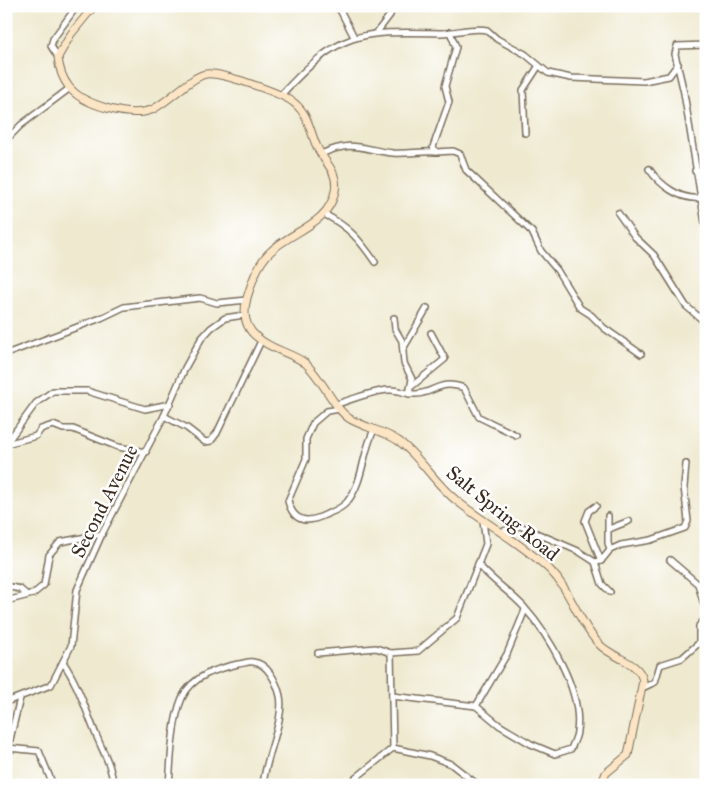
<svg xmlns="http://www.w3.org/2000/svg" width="712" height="791" font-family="'IM FELL Great Primer',serif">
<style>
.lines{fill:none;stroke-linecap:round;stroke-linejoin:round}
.street-casing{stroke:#7a6d5c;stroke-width:8}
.secondary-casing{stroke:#7a6d5c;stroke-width:9}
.street{stroke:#fff;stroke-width:5}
.secondary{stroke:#fce5c4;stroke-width:7}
.labels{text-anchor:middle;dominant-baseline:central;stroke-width:5;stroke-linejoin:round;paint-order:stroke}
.street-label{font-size:20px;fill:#3b2a1e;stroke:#fff}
</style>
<rect width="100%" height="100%" fill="#fff"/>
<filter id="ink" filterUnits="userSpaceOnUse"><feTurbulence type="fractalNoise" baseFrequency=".02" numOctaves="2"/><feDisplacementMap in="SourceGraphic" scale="10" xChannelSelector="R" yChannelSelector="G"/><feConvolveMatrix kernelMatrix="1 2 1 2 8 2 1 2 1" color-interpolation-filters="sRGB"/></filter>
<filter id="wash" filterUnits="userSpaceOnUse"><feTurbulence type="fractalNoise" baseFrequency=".0096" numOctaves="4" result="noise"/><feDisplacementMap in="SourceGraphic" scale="20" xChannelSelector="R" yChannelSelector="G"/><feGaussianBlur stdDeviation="1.12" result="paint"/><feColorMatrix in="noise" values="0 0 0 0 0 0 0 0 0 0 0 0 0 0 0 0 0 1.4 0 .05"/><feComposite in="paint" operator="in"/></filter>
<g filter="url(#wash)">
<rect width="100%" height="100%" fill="#eee9cf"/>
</g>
<g filter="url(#ink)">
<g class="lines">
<!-- street casing -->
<g class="street-casing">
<g id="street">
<path d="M 338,6 L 354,37"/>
<path d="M 377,32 L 390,15 L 392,6"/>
<path d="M 450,32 L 456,47 L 445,86 L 449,102 L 433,147 L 436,152 L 453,151 L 460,154 L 466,170 L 532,232 L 541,251 L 557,270 L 580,308 L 591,315 L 604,328 L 641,354"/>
<path d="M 706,45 L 677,46 L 675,54 L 684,93 L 706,229"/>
<path d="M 58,57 L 51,46 L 53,39 L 77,6"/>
<path d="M 281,95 C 340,31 357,31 441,33 C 456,33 472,27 487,30 L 497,39 L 525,54 L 548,73 L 571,78 L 644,81 L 669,76 L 678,64"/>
<path d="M 525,133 L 523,90 L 538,67"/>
<path d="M 6,140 L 21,125 L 70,88"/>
<path d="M 321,154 C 356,139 361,150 393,153 C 407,154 422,151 436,152"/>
<path d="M 649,169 C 660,185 680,200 699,198"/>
<path d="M 695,171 L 706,169"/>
<path d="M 618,213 L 635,237 L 654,255 L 686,306 L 706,323"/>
<path d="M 324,214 C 349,227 359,239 375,262"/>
<path d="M 394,318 L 395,329 L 402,341 L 404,363 L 412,379 L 409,394"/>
<path d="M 403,349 L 427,308"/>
<path d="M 6,354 L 101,318 L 124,307 L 200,298 L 217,303 L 247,300"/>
<path d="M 412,386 L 445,359 L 431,333"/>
<path d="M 337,404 C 354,399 372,391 389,390 C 398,389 407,395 416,394 C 436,393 438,379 464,388 L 479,417 L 516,435"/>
<path d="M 340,409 L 327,411 L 313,423 L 306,439 L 306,459 L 288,501 C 294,524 309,523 327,514 C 334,511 341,509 347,502 C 364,481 362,453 374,430"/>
<path d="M 164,416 L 187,428 L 205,442 L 211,441 L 217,433 L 261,341"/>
<path d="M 6,444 L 36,403 L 53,391 L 87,391 L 145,409 L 170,404"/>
<path d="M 6,444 L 36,436 L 41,429 L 53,425 L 63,429 L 73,429 L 118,447 L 146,452"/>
<path d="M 596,506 L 589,511 L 585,521 L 601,561"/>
<path d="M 608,516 L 608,543 L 610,550"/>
<path d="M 609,529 L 629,521"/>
<path d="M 500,532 L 520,526 L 578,551 L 595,562 L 601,561 L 610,550 L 621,545 L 651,540 L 685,528 L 688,521 L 684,487 L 686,464"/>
<path d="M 670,560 L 698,584 L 706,612"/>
<path d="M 595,562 L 602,584 L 610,592"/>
<path d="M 6,586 L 20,589 L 27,595"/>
<path d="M 6,601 L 33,594 L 44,585 L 49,555 L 60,542 L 102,534"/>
<path d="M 318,653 L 376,648 L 391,653"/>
<path d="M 63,662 C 79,686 86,711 97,737 C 104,754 112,766 113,785"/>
<path d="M 642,688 L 655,682 L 660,665 L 682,658 L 699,643 L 699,626 L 706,618"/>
<path d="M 392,696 L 476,706 L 499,725 L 531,744 L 555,754 L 571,749 C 573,743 577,737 577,731 C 583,691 548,634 523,606 C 509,591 491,580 478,564"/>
<path d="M 6,702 L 51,685 L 71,646 L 77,590 L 102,534 L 164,416 L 185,368 L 201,339 L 211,328 L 225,318 L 244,315"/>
<path d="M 476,706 L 507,654 L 525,610"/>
<path d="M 8,748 L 39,751 L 53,785"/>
<path d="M 393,748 L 391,653 L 418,651 L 457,618 L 486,544 L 483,521"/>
<path d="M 393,748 L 430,756 L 451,764 L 478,785"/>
<path d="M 6,756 L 20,698"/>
<path d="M 169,785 C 171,759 172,722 182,698 C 192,676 216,669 238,664 C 242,664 249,661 253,662 C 268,663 277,683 280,696 C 285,720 265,758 263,785"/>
<path d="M 347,785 L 393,748"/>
</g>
</g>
<!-- secondary casing -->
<g class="secondary-casing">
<path id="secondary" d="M 94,6 L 71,34 L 58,57 C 59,68 62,78 69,87 C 83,105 130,118 151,110 C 168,103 191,76 206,74 C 221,72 277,92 290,100 C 308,111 309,129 317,147 C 324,162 339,172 335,191 C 329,225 290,231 269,253 C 257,265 252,282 247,298 C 243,313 244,327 257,337 C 271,350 290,352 305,363 C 322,378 334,409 350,419 C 366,428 385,431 400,442 C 422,459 435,484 457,501 C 487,525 523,544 550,570 C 571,591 578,622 599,644 C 611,658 640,661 643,681 L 628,755 L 606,773 L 601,785"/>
</g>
<!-- street -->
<use href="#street" class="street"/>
<!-- secondary -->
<use href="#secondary" class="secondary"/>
</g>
</g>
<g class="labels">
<!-- street labels -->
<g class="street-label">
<text transform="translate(104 501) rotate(-63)">Second Avenue</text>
<text transform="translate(503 513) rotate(39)">Salt Spring Road</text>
</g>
</g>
<!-- margin -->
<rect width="712" height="791" fill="none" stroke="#fff" stroke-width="25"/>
</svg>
